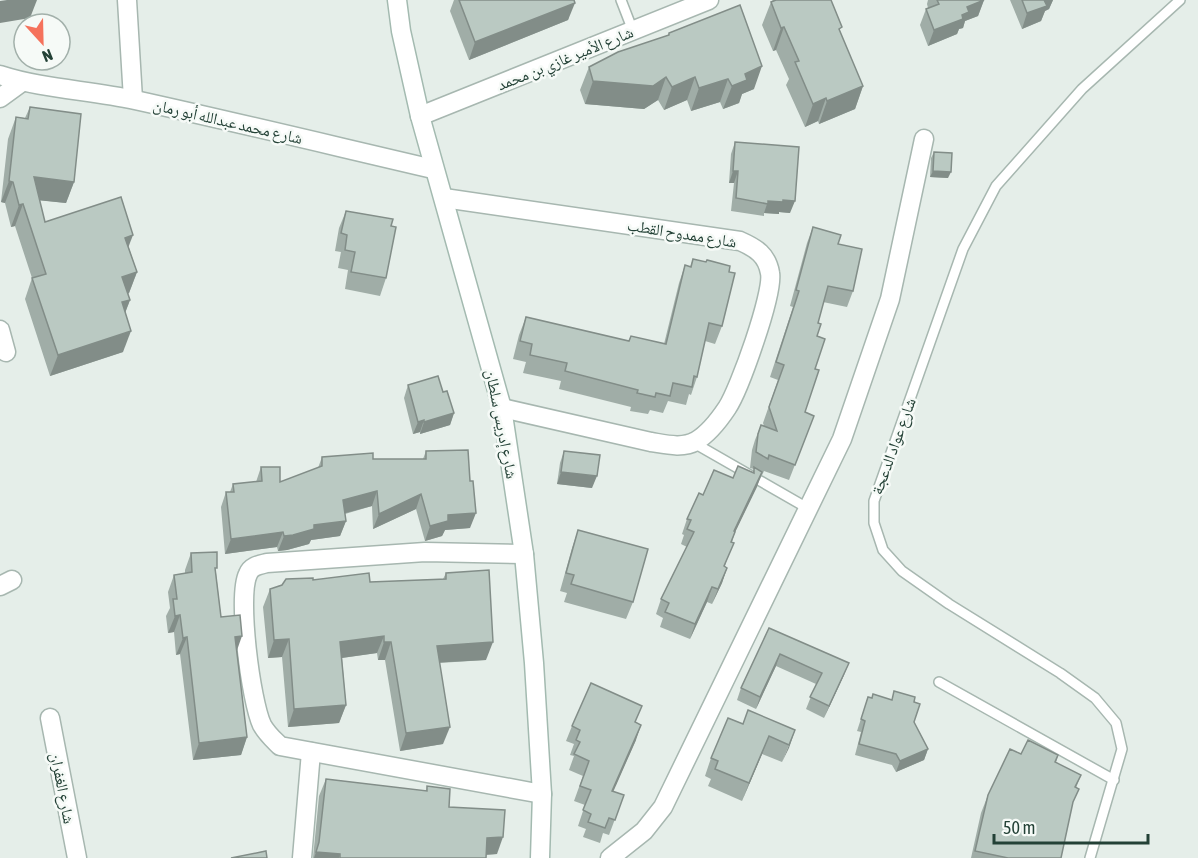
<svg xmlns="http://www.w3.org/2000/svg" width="1198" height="858" font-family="'Asap Condensed','Noto Naskh Arabic',sans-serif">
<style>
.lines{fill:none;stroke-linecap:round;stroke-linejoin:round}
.lane-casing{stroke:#a7b7b0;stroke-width:12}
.street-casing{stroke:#a7b7b0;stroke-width:21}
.secondary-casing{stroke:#a3bab0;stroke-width:21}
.lane{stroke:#fff;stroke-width:9}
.street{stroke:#fff;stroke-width:18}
.secondary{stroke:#fff;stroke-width:18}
.wall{fill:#a0ada7}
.shaded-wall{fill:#828d88}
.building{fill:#bac9c2;stroke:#828d88;stroke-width:1.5}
.labels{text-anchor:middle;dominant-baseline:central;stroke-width:5;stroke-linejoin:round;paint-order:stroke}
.street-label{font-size:16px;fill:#234136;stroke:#f6faf7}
</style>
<rect width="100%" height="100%" fill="#e5eee9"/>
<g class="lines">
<!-- lane casing -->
<g class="lane-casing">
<g id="lane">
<path d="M 621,0 L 633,31"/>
<path d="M 694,443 L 809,509"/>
<path d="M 939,682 L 1114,780"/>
<path d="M 1090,858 L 1122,749 L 1116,723 L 1095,698 L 1060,673 L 949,604 L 902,571 L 883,550 L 874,523 L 874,501 L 963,249 L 996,186 L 1082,89 L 1180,0"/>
</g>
</g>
<!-- street casing -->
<g class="street-casing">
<g id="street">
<path d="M 127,0 L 133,99"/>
<path d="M 0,75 C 43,89 90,90 135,100 C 235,122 334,146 433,169"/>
<path d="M 0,98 L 22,82"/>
<path d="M 420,116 L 709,0"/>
<path d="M 444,198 L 740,241 C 756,248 767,255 770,273 C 774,293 739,390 727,408 C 719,420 708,434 696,441 C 683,449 664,444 651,442 L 502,408"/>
<path d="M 0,330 L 6,352"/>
<path d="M 524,554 L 425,552 L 267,563 C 259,565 251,566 248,574 C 237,596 251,702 262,725 C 267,734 273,739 280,746 L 542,794"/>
<path d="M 0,586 L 12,580"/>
<path d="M 50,718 L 77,858"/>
<path d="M 302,858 L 311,752"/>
<path d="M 610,858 L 644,831 L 663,807 L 842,439 L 890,299 L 924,139"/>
</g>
</g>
<!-- secondary casing -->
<g class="secondary-casing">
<path id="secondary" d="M 397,0 L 401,31 L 420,116 L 502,408 L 524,554 L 534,663 L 542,794 L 540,858"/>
</g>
<!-- lane -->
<use href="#lane" class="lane"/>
<!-- street -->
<use href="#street" class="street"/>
<!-- secondary -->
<use href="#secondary" class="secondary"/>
</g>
<!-- wall -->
<g class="wall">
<path d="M 454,0 L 574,0 L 568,20 L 469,60 L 450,11 Z"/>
<path d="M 773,0 L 831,0 L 840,33 L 863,86 L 855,109 L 819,124 L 818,121 L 805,127 L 786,85 L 789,79 L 776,50 L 773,51 L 762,25 L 771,2 Z"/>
<path d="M 928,0 L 984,0 L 978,16 L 965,21 L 963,28 L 959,29 L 957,34 L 928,46 L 920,25 L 926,9 L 928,8 L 927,4 Z"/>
<path d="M 1010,0 L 1053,0 L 1049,9 L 1045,11 L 1041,21 L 1022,29 Z"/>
<path d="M 669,33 L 754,89 L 742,94 L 739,103 L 723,109 L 720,102 L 691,111 L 687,100 L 664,110 L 658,100 L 644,109 L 585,104 L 580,90 L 589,67 L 668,35 Z"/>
<path d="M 30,107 L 74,182 L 66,203 L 39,200 L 45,222 L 129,248 L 137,272 L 129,293 L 128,294 L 130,300 L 125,313 L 123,352 L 50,376 L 25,299 L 32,278 L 15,226 L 11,227 L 5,203 L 1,202 L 8,139 L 16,117 L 25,118 Z"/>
<path d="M 735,142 L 790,213 L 779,212 L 779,214 L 764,213 L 764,216 L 731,211 L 734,183 L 729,183 L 731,154 Z"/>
<path d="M 934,152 L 948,178 L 930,177 L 931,158 Z"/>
<path d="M 346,211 L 391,226 L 386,278 L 380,296 L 345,289 L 348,270 L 338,268 L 341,252 L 335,251 L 339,228 Z"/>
<path d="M 813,227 L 838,244 L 853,291 L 847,307 L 823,302 L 818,323 L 815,369 L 805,412 L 814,416 L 789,480 L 764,471 L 735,532 L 725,566 L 727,568 L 722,583 L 712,604 L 707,602 L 690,639 L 660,627 L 663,618 L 656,614 L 661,599 L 687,547 L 681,544 L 684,535 L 682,534 L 687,519 L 703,495 L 733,478 L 753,472 L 754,469 L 750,468 L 752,450 L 755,440 L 761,425 L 764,426 L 763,423 L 778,380 L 770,377 L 793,307 L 790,306 L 807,243 Z"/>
<path d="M 693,259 L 729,272 L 722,326 L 715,344 L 705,341 L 697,377 L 691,395 L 689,394 L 686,405 L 668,401 L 663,413 L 650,410 L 648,414 L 630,411 L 631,407 L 559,389 L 561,381 L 523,373 L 526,362 L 513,359 L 519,335 L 526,317 L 629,341 L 631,336 L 664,344 L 679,283 L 685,265 L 690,267 Z"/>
<path d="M 408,385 L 443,392 L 454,413 L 450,425 L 420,434 L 420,432 L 413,434 L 404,398 Z"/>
<path d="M 426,451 L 470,528 L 445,530 L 442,536 L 425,541 L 416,509 L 373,529 L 372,506 L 345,514 L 346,521 L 340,536 L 311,540 L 309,544 L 287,550 L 278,551 L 277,547 L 225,554 L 221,507 L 226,492 L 230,492 L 233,484 L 256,482 L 261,467 L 280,482 L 318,468 L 322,457 L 373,459 L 423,459 Z"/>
<path d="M 564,451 L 592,488 L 557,484 L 560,463 Z"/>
<path d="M 578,530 L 633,602 L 626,619 L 564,602 L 567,593 L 560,591 L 572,548 Z"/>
<path d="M 191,553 L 216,573 L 221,617 L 237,651 L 247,737 L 241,755 L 193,760 L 180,654 L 176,655 L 174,632 L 168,633 L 166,616 L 170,608 L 168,592 L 174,575 L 185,573 L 185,570 Z"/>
<path d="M 446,573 L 486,660 L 439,663 L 443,744 L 400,751 L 385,660 L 378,660 L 377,653 L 342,658 L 346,705 L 339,723 L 288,727 L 282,657 L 268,658 L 263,607 L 270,589 L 313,580 L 370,582 L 443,579 Z"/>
<path d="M 769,628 L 844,675 L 824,718 L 806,709 L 816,684 L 776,666 L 756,709 L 737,700 L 741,688 Z"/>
<path d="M 868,697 L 872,698 L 914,702 L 914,722 L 928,749 L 924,760 L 896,772 L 892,765 L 855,755 L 861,732 L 857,731 Z"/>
<path d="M 636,723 L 636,740 L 613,791 L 624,795 L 609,835 L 603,833 L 600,843 L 583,837 L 586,829 L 578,826 L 585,805 L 574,801 L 583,776 L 569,770 L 574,756 L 570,755 L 574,744 L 566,741 L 572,726 Z"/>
<path d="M 743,724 L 795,730 L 782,762 L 762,754 L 742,801 L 708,786 L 711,779 L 705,776 L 711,758 Z"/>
<path d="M 1021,754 L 1058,755 L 1056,763 L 1081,775 L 1076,788 L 1061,858 L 971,858 L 981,813 L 988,795 Z"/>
<path d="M 326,779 L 426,791 L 427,786 L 497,854 L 486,855 L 486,858 L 313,858 L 319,796 Z"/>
</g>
<!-- shaded-wall -->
<g class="shaded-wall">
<path d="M 7,0 L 37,0 L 30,18 L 0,23 L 0,1 Z"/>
<path d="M 984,0 L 978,16 L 965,21 L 963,28 L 959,29 L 957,34 L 928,46 L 934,30 L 967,7 Z"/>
<path d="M 1043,0 L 1053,0 L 1049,9 L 1045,11 L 1041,21 L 1022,29 L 1027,13 Z"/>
<path d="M 575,3 L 568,20 L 469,60 L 475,42 Z"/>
<path d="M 784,27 L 776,50 L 773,51 L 781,28 Z"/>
<path d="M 762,66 L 754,89 L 742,94 L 739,103 L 723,109 L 732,86 L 745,74 Z"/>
<path d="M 666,77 L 658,100 L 644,109 L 585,104 L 593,81 Z"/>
<path d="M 695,77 L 687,100 L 664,110 L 672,87 Z"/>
<path d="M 728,79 L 720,102 L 691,111 L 699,88 Z"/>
<path d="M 863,86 L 855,109 L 819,124 L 827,101 Z"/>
<path d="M 826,98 L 818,121 L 805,127 L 813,104 Z"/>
<path d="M 733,171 L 738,171 L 734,183 L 729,183 Z"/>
<path d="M 933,171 L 951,172 L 948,178 L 930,177 Z"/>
<path d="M 34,177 L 74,182 L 66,203 L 26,199 Z"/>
<path d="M 9,181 L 13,182 L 5,203 L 1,202 Z"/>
<path d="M 783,200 L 795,201 L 790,213 L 779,212 L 779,214 L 764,213 L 768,201 Z"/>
<path d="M 23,204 L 15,226 L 11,227 L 19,205 Z"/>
<path d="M 133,235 L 125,256 L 125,238 Z"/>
<path d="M 137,272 L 129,293 L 115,298 L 122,277 Z"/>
<path d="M 130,300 L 122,321 L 122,302 Z"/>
<path d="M 131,331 L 123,352 L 50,376 L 58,355 Z"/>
<path d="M 454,413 L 450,425 L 420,434 L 424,422 Z"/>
<path d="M 424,420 L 420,432 L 413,434 L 418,422 Z"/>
<path d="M 561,472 L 597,476 L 592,488 L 557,484 Z"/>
<path d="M 762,472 L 757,487 L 728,547 L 734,531 Z"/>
<path d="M 377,491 L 372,506 L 338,515 L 343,500 Z"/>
<path d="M 421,494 L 416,509 L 373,529 L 379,514 Z"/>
<path d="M 476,513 L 470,528 L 445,530 L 442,536 L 425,541 L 430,526 L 448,515 Z"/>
<path d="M 346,521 L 340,536 L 311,540 L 309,544 L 287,550 L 278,551 L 284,536 L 314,525 Z"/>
<path d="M 283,532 L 277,547 L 225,554 L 231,539 Z"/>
<path d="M 727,568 L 722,583 L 712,604 L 718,589 Z"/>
<path d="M 712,587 L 707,602 L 690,639 L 695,624 Z"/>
<path d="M 180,615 L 174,632 L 168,633 L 175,616 Z"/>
<path d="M 242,636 L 236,653 L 235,637 Z"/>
<path d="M 384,636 L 377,653 L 334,659 L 340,642 Z"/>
<path d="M 187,637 L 180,654 L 176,655 L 183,638 Z"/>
<path d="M 289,639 L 282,657 L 268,658 L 274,640 Z"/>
<path d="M 384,642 L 391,642 L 385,660 L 378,660 Z"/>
<path d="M 493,642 L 486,660 L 430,663 L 437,646 Z"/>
<path d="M 780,654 L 776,666 L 756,709 L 760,697 Z"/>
<path d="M 849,663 L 844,675 L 824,718 L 829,706 Z"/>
<path d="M 346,705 L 339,723 L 288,727 L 294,709 Z"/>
<path d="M 641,725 L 636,740 L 607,806 L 612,791 Z"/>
<path d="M 450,727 L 443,744 L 400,751 L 406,733 Z"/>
<path d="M 795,730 L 789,748 L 782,762 L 789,745 Z"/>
<path d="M 769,736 L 762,754 L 742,801 L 749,783 Z"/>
<path d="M 247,737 L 241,755 L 193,760 L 199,743 Z"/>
<path d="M 928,749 L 924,760 L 896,772 L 900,761 Z"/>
<path d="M 503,837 L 497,854 L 481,855 L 487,838 Z"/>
<path d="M 316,852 L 340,854 L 339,858 L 314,858 Z"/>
</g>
<!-- building -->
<g class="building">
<path d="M 459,0 L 574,0 L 575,3 L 475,42 Z"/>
<path d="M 776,0 L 831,0 L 842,27 L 839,29 L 863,86 L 827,101 L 826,98 L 813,104 L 795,62 L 799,61 L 784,27 L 781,28 L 771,2 Z"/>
<path d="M 937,0 L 984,0 L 967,7 L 969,12 L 962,15 L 963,19 L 934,30 L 926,9 L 939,4 Z"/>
<path d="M 1022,0 L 1044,0 L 1047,6 L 1027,13 Z"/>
<path d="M 740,5 L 762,66 L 745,74 L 747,80 L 732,86 L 728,79 L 699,88 L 695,77 L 672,87 L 666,77 L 653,86 L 593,81 L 589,67 L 618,52 L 669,35 L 669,33 Z"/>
<path d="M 30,107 L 81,114 L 74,182 L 34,177 L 45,222 L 121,197 L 133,235 L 125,238 L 137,272 L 122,277 L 130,300 L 122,302 L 131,331 L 58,355 L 32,278 L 46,274 L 23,204 L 19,205 L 13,182 L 9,181 L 16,117 L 28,119 Z"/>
<path d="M 735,142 L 799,147 L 795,201 L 783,200 L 783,202 L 768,201 L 768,204 L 736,198 L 738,171 L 733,171 Z"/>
<path d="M 934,152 L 952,153 L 951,172 L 933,171 Z"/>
<path d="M 346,211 L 393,219 L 391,226 L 396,227 L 386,278 L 351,272 L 355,252 L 345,250 L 347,235 L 341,233 Z"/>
<path d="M 813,227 L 841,235 L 838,244 L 862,249 L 853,291 L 828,286 L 818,323 L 821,324 L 817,336 L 825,339 L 815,369 L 819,370 L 805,412 L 814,416 L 795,465 L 769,455 L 768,459 L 756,452 L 758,434 L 761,425 L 777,431 L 769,407 L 784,365 L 776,362 L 799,291 L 796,290 Z"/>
<path d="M 693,259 L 706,262 L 707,260 L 730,266 L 729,272 L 735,273 L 722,326 L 709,323 L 697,377 L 694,376 L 692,387 L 673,383 L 670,396 L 656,393 L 655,397 L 637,393 L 638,390 L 565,371 L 567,363 L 530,355 L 532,344 L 520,341 L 526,317 L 629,341 L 631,336 L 666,344 L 685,265 L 691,267 Z"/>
<path d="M 438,376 L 443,392 L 447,391 L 454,413 L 424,422 L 424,420 L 418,422 L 408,385 Z"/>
<path d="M 468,450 L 470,481 L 473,481 L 476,513 L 448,515 L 448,521 L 430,526 L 421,494 L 379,514 L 377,491 L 343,500 L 346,521 L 314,525 L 314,529 L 293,535 L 284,536 L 283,532 L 231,539 L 226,492 L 234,492 L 233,484 L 262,481 L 261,467 L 280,467 L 280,482 L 322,466 L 322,457 L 373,453 L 373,459 L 426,459 L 426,451 Z"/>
<path d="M 564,451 L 600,455 L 597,476 L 561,472 Z"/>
<path d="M 738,466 L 754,473 L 754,467 L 762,472 L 734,531 L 735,532 L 731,542 L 734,543 L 724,566 L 727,568 L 718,589 L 712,587 L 695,624 L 665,612 L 669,603 L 661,599 L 694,532 L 687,529 L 691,520 L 687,519 L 699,493 L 703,495 L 714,470 L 733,478 Z"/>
<path d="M 578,530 L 648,549 L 633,602 L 571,584 L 574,575 L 566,573 Z"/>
<path d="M 217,552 L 217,568 L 215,568 L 221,617 L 240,615 L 242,636 L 235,637 L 247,737 L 199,743 L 187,637 L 183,638 L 180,615 L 175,616 L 173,599 L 177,599 L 174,575 L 192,572 L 191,553 Z"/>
<path d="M 489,570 L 493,642 L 437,646 L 450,727 L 406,733 L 391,642 L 384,642 L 384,636 L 340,642 L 346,705 L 294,709 L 289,639 L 274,640 L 270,589 L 282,585 L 286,579 L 313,578 L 313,580 L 369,573 L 370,582 L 446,579 L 446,573 Z"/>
<path d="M 769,628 L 849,663 L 829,706 L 810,697 L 822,673 L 780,654 L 760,697 L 741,688 Z"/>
<path d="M 591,683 L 642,706 L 635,722 L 641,725 L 612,791 L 624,795 L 615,820 L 609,818 L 605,828 L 588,822 L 591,814 L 583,810 L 591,790 L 580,786 L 589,761 L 574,754 L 580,742 L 576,740 L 580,730 L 572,726 Z"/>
<path d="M 894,691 L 915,697 L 914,702 L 920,704 L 914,722 L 928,749 L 900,761 L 896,754 L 859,744 L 865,721 L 861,719 L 868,697 L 872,698 L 873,694 L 892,700 Z"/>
<path d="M 748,710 L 795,730 L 789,745 L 769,736 L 749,783 L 715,769 L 718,761 L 711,758 L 728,718 L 743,724 Z"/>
<path d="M 1028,740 L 1058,755 L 1055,762 L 1081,775 L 1075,787 L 1079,789 L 1073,802 L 1061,858 L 1008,858 L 975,851 L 988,795 L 1010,749 L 1021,754 Z"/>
<path d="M 326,779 L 427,791 L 427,786 L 450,789 L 449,807 L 505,810 L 503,837 L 487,838 L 486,858 L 340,858 L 340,854 L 316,852 L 319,842 Z"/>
<path d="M 266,851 L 267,858 L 231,858 Z"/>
</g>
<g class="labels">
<!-- street labels -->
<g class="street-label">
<text transform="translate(565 58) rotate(-22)">شارع الأمير غازي بن محمد</text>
<text transform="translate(228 121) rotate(13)">شارع محمد عبدالله أبو رمان</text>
<text transform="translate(682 233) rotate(9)">شارع ممدوح القطب</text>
<text transform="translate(502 424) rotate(79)">شارع إدريس سلطان</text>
<text transform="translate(893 446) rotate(-70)">شارع عواد الدعجة</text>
<text transform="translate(63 788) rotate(79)">شارع الغفران</text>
</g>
</g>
<!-- north arrow -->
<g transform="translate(42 42) rotate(158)"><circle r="28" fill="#f6faf7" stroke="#a2b0aa" stroke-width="1.5"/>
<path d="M0-4.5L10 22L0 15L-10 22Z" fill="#f5725c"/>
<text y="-9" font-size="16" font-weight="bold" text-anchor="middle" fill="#234136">N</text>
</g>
<!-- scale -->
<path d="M994 834v9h154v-9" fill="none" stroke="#234136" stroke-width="3"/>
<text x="1003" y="834" font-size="18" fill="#234136" stroke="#f6faf7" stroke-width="4.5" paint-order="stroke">50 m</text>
</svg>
